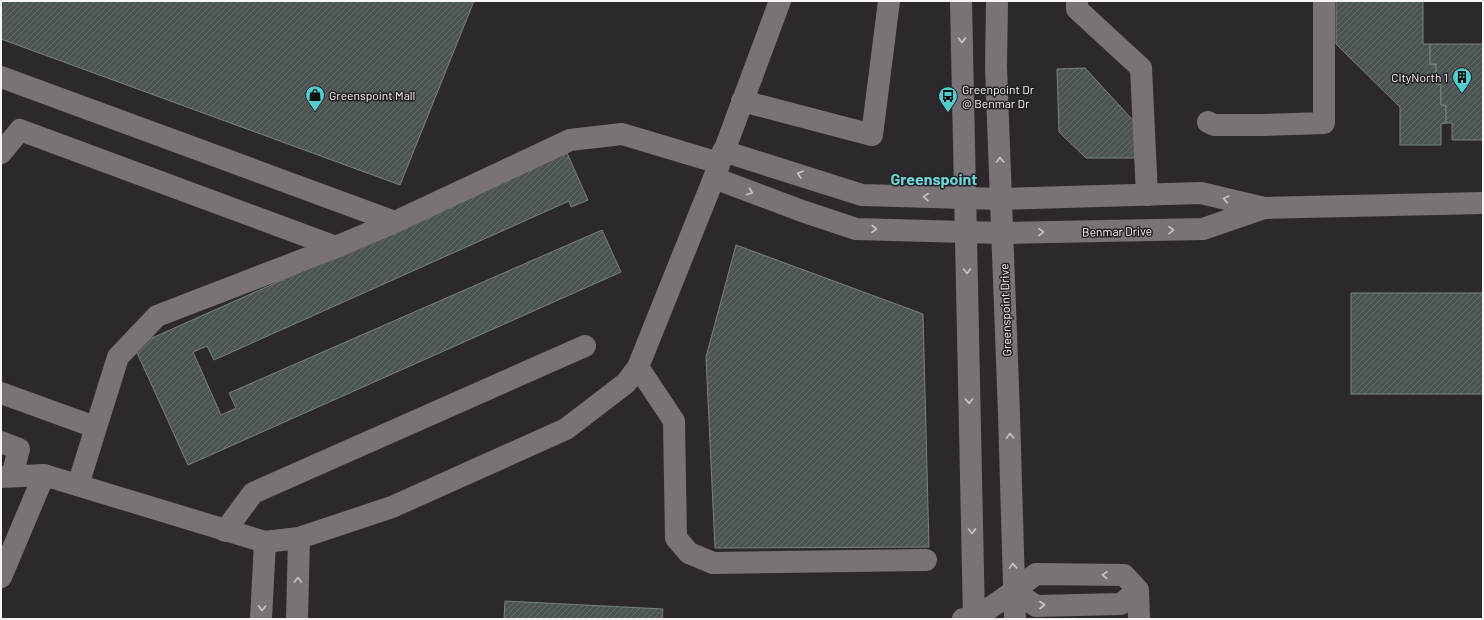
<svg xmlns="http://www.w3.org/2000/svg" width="1484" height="620" font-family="Barlow,sans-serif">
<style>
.building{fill:url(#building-hatch);stroke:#798281}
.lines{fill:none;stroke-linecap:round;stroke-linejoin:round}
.minor{stroke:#797378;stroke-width:22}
.oneway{stroke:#cbc6ca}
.labels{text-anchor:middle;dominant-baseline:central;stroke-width:3;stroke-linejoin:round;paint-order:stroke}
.poi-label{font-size:12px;fill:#f7f3f6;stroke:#231f23;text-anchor:start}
.street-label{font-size:12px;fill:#f7f3f6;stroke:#231f23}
.district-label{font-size:16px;font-weight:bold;fill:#6cd9d8;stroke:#231f23}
</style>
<defs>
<pattern id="building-hatch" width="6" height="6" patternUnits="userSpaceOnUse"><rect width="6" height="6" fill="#4b5453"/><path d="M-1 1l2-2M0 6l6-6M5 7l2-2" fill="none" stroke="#666d6c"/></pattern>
</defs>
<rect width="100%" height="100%" fill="#2d282d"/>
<!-- building -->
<g class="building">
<path d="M 1,1 L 474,1 L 400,185 L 1,39 Z"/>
<path d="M 1336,1 L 1423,1 L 1423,44 L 1430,44 L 1430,64 L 1436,64 L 1436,84 L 1441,84 L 1441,105 L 1446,105 L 1446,123 L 1441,124 L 1441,145 L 1400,145 L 1400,107 L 1336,44 Z"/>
<path d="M 1430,44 L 1483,44 L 1483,140 L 1452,140 L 1452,123 L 1446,123 L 1446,105 L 1441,105 L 1441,84 L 1436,84 L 1436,64 L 1430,64 Z"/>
<path d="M 1085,68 L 1141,129 L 1140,158 L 1086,158 L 1059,132 L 1057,69 Z"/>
<path d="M 567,153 L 588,200 L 571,207 L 569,201 L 214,360 L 207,346 L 193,352 L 221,415 L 236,408 L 229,393 L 602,230 L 621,272 L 188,465 L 134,346 Z"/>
<path d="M 736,245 L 923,314 L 929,547 L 715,548 L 706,357 Z"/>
<rect x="1351" y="293" width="132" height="101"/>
<path d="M 505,601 L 663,609 L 662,619 L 504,619 Z"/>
</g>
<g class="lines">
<!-- minor -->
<g class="minor">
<path d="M 961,1 L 974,619"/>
<path d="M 997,1 L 996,67 L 1009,414 L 1015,619"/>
<path d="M 1077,1 L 1077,9 L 1141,68 L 1147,195"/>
<path d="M 1,77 L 395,222"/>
<path d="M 742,101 L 872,135 L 889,1"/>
<path d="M 1208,122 L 1214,125 L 1265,125 L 1324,123 L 1324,1"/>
<path d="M 723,151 L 862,195 L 1001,199 L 1201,193 L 1264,208 L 1483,203"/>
<path d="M 1,153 L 20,130 L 336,247"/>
<path d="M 714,178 L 802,211 L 856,229 L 1002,233 L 1203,229 L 1264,208"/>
<path d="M 638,367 L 674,421 L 676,538 L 689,553 L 713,563 L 926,560"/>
<path d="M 1,393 L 95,427"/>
<path d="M 1,442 L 19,449 L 12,476"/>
<path d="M 1,477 L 44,475 L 265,542 L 299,538 L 392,507 L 566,429 L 626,383 L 638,367 L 714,178 L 780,1"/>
<path d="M 78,485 L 118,357 L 157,316 L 336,247 L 395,222 L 570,140 L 622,134 L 719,163"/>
<path d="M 225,531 L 253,493 L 585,346"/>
<path d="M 1,577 L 44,475"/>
<path d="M 1138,590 L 1121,604 L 1036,606 L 1014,591 L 1036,574 L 1124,575 L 1138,590 L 1139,619"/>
<path d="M 261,619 L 265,542"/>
<path d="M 297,619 L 299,538"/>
<path d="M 963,619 L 974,619 L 1014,591"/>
</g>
</g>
<!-- one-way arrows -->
<defs><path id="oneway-chevron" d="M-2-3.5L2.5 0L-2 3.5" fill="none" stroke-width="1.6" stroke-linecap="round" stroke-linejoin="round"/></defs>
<g class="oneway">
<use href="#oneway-chevron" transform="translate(962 40) rotate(89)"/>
<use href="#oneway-chevron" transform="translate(1000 160) rotate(-92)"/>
<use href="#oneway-chevron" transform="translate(800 174) rotate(-163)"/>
<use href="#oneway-chevron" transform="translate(750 192) rotate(20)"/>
<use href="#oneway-chevron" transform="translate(926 197) rotate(-178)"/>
<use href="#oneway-chevron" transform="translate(1226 199) rotate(-167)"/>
<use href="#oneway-chevron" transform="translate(874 229) rotate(2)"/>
<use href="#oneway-chevron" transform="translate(1171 230) rotate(-1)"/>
<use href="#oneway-chevron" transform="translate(1041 232) rotate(-1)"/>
<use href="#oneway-chevron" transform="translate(967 271) rotate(89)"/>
<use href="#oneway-chevron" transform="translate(969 401) rotate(89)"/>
<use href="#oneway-chevron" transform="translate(1010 436) rotate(-92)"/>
<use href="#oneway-chevron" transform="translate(972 531) rotate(89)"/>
<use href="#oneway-chevron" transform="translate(1013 566) rotate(-92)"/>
<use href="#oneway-chevron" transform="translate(1105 575) rotate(-179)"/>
<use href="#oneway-chevron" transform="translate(298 580) rotate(-88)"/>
<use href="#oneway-chevron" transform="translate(1042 605)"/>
<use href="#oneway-chevron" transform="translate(262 608) rotate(93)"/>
</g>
<!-- icons -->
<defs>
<g id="building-pin" transform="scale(1)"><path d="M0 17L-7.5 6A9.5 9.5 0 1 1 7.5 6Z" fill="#52cdcd" stroke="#231f23"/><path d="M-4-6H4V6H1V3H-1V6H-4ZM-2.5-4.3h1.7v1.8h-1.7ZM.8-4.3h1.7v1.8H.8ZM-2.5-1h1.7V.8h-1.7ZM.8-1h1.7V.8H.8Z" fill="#111"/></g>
<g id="shop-pin" transform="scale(1)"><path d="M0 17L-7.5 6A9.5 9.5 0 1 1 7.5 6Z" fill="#52cdcd" stroke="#231f23"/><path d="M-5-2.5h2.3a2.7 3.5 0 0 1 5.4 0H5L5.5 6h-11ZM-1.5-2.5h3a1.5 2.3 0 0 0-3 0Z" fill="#111"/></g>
<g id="bus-pin" transform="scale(1)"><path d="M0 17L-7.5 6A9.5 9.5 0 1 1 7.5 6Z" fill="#52cdcd" stroke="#231f23"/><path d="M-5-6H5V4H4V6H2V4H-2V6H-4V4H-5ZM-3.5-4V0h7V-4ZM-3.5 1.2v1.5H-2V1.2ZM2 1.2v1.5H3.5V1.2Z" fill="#111"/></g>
</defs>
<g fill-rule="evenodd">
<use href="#building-pin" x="1462" y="77"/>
<use href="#shop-pin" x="315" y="95"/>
<use href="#bus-pin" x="948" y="96"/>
</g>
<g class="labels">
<!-- poi labels -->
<g class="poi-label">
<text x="1448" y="77" text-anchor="end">CityNorth 1</text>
<text x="962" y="89">Greenpoint Dr<tspan x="962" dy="14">@ Benmar Dr</tspan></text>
<text x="329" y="95">Greenspoint Mall</text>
</g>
<!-- street labels -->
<g class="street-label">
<text transform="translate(1117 231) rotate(-1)">Benmar Drive</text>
<text transform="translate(1005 310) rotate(-92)">Greenspoint Drive</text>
</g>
<!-- district labels -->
<g class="district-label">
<text x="934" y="178">Greenspoint</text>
</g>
</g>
<!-- border -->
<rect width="1484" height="620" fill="none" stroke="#f7f3f6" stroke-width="4"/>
</svg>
